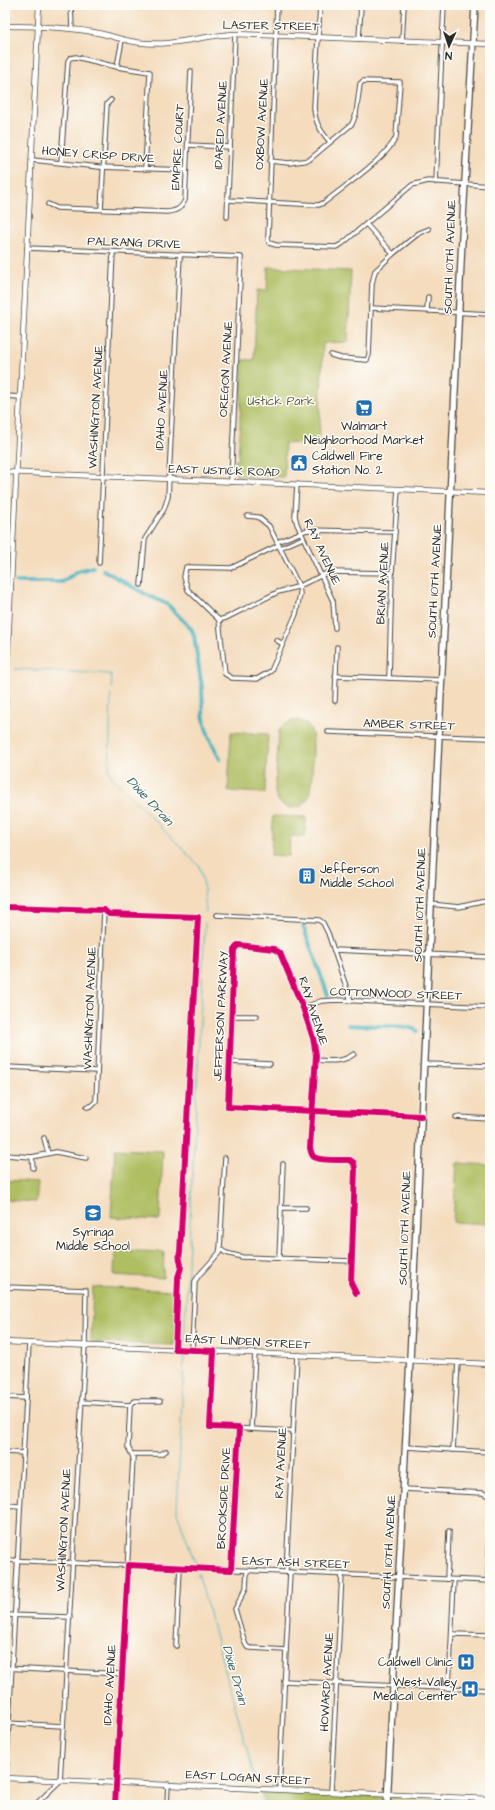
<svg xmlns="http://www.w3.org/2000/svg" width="495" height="1810" font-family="'Architects Daughter',sans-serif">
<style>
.green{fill:#aebe61;stroke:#6c7446}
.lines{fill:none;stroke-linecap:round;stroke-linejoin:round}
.stream{stroke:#41b1bc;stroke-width:1}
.canal{stroke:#41b1bc;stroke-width:4}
.street-casing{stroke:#494641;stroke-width:5.5}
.secondary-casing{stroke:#494641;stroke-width:6}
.primary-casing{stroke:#494641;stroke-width:8}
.street{stroke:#fff;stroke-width:3.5}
.secondary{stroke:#fff;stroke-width:4.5}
.primary{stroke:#fff;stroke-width:5.5}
.cycleway-casing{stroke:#fdfcf7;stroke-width:8}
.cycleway{stroke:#d6006c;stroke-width:6}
.labels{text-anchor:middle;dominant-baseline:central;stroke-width:3;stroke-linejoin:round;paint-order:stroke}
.street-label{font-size:12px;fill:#2b2b2b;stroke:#fdfcf7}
.park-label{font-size:12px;fill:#595e3e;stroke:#fdfcf7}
.poi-label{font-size:12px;fill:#2b2b2b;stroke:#fdfcf7}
.water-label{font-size:13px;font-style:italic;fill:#346165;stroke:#fdfcf7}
</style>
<rect width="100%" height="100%" fill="#fdfcf7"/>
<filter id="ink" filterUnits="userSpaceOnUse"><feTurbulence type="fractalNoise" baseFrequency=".025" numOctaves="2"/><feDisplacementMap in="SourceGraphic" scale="8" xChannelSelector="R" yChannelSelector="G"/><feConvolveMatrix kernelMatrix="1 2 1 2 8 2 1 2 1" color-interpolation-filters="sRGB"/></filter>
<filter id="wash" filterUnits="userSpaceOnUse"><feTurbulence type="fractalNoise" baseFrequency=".012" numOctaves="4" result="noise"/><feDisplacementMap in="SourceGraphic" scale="16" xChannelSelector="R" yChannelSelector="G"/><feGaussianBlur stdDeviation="0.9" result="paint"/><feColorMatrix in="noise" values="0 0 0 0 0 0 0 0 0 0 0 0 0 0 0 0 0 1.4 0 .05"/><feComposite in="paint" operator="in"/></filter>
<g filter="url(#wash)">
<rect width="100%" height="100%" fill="#f4dcbd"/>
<!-- green -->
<g class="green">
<path d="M 268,267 L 351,271 L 348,342 L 323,343 L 319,445 L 285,443 L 284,477 L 237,476 L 235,473 L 235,460 L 238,460 L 243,360 L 254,360 L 257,290 L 267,291 Z"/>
<path d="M 296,720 C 302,721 308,724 311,730 C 315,738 312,786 309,796 C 302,814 276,811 275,790 L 279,731 L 284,724 Z"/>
<path d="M 231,732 L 268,734 L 265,793 L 228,791 Z"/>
<path d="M 273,816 L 306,817 L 305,837 L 290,836 L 289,856 L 271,855 Z"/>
<path d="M 115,1149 L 163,1151 L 160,1220 L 111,1217 Z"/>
<path d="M 457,1163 L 490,1165 L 490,1224 L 453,1222 Z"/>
<path d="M 5,1180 L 38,1182 L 36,1202 L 5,1200 Z"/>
<path d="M 115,1250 L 164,1252 L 163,1278 L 114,1275 Z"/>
<path d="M 93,1287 L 177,1291 L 174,1345 L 92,1342 L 91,1340 Z"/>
<path d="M 261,1791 L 440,1799 L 439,1805 L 266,1805 Z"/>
</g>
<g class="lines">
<!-- stream -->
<g class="stream">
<path d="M 15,669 L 111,674 L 112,688"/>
<path d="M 111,694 L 109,771 L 112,777 L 199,866 L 203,881 L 206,912"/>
<path d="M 184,1343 L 205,923"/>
<path d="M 184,1357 L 177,1512 L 195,1563"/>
<path d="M 198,1573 L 256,1782"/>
<path d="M 260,1793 L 264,1805"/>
</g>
<!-- canal -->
<g class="canal">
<path d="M 103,570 L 149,596 L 167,604 L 192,630 L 194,636 L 202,688"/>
<path d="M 5,582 L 7,582"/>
<path d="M 16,582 L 62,582 L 78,571 L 93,567"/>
<path d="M 202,691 L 203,707"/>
<path d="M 203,711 C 204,729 212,744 220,759"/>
<path d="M 303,926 L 328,995"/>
<path d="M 348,1025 C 363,1027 407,1023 417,1031"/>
</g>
</g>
</g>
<g filter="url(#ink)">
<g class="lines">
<!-- street casing -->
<g class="street-casing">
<g id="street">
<path d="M 71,5 L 72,29"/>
<path d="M 277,5 L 268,238 L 269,243 L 276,245 L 336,247 L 342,244 L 412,185 L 428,181 L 490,186"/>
<path d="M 320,5 L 314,107 C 315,123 320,130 330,142"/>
<path d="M 359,39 L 361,5"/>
<path d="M 402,41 L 404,5"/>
<path d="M 117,67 L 122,40"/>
<path d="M 188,145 L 230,147"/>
<path d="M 32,160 L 99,167 L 186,170"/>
<path d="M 61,162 L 68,61 L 70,58 L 76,57 L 117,67 L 150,72 L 145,169"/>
<path d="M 436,182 L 444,5"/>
<path d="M 227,200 L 319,205 L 325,202 C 343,187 388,157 396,137 L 400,82 L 363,81 L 360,84 L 356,114 L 352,124 L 309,160 L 289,163 L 270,161"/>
<path d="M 48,204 L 57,208 L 167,212 C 176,211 181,209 185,200 L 191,71"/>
<path d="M 101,209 L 107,104 L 111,100"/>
<path d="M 227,217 L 235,34"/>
<path d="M 366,224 L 393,254"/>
<path d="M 27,248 L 241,257 L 231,482"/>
<path d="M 371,308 L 490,314"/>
<path d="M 427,310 L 428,297"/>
<path d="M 331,355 L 341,358 L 367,360 L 369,355 L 372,284 L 375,271 L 393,254 L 419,233 L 429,229"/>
<path d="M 5,396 L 20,397"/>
<path d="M 297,484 L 295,516 L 297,524 L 333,601 L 335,628"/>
<path d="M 247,516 L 258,517 L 269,526 L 299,586 L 300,594 L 296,614 L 271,671 L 257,679 L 232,678 L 225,674 L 219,620 L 188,590 L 184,577 L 186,567 L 231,568 L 279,545"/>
<path d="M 277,542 L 307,530 L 395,532"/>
<path d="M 280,548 L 303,538"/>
<path d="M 99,563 L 113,252"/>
<path d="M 141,585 L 145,539 L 164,509 L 168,497 L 180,255"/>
<path d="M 219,620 L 226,618 L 278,592 L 297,587 L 329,572 L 392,573"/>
<path d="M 276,640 L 283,644"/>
<path d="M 335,676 L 441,680"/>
<path d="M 389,678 L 392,573 L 398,489"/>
<path d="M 335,701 L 337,647"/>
<path d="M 328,732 L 490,738"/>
<path d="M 430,904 L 459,907 L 481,902 L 490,901"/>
<path d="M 5,907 L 104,910 L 96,1101 L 91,1106 L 87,1107"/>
<path d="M 217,915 L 319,920 L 323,923 L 328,933 L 351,1001"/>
<path d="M 334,950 L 490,957"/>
<path d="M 303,1008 L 321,1001 L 337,1000 L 490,1007"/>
<path d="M 231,1016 L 257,1016"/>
<path d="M 315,1060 C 329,1061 342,1063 354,1054"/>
<path d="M 229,1062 L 270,1064"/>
<path d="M 424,1064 L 490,1066"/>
<path d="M 5,1067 L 97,1071"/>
<path d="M 456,1117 L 490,1119"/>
<path d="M 44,1138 L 48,1153"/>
<path d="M 5,1155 L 32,1157 L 56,1152 L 86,1158"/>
<path d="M 32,1157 L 33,1168"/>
<path d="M 281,1208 L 306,1208"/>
<path d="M 220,1249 L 226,1253 L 242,1257 L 351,1261"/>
<path d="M 279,1258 L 283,1164"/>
<path d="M 5,1287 L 86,1290 L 85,1345 L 60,1781 L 35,1805"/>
<path d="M 356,1293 L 351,1283 L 355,1169 L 354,1163 L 350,1160 C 342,1160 320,1161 314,1157 C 311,1155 311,1151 310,1148 L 316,1055 L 313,1038 L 303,1008 L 280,953 L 274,949 L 238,945 L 234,950 L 228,1107 L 229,1107 L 421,1116"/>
<path d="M 192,1350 L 195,1281 L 200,1274 L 219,1253 L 220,1249 L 225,1158"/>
<path d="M 214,1351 L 210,1427 L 293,1431"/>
<path d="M 5,1397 L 26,1398"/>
<path d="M 81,1402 L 130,1405"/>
<path d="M 251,1429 L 255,1353"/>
<path d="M 406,1447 L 490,1452"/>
<path d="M 453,1450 L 458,1362"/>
<path d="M 5,1452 L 23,1453"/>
<path d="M 132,1454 L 161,1454 L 166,1451"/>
<path d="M 404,1489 L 483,1493 L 490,1497"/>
<path d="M 5,1505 L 20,1506"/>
<path d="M 5,1560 L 490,1581"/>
<path d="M 231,1570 L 239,1428"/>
<path d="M 247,1571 L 246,1588 L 235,1609 L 245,1643 L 247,1647 L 251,1648 L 286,1650"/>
<path d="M 286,1572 L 297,1355"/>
<path d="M 447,1579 L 449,1531"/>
<path d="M 488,1581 L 490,1532"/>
<path d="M 5,1615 L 70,1617"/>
<path d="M 452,1634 L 490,1635"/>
<path d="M 176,1646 L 180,1568"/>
<path d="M 5,1668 L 122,1674"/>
<path d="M 284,1681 L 490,1690"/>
<path d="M 449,1688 L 454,1580"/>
<path d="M 5,1723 L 63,1726"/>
<path d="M 6,1778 L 29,1343"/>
<path d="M 279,1789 L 290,1572"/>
<path d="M 331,1791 L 342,1574"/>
<path d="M 115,1805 L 133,1457 L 128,1447 L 130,1405 L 135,1401 L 160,1401"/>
<path d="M 167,1805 L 168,1784"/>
<path d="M 442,1805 L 443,1796"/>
</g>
</g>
<!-- secondary casing -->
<g class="secondary-casing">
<g id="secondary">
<path d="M 5,26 C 35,26 64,27 93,32 C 111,35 126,42 144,43 C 174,46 205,35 235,34 L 490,44"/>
<path d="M 5,472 L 490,493"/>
<path d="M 5,708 L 39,5"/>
<path d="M 5,1342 L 490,1364"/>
<path d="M 5,1778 L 490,1799"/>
</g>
</g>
<!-- primary casing -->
<g class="primary-casing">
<path id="primary" d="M 387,1805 L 410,1359 L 463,218 L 475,5"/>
</g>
<!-- street -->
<use href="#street" class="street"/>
<!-- secondary -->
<use href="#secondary" class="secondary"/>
<!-- primary -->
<use href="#primary" class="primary"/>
<!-- cycleway casing -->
<g class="cycleway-casing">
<g id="cycleway">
<path d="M 5,907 L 104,910 L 109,914 L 198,917 L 180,1252 C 178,1258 181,1261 181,1266 C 181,1272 177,1275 178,1280 L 175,1349 L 214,1351 L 210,1427 L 239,1428 L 231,1570 L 128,1565 L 115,1805"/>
<path d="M 356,1293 L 351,1283 L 355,1169 L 354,1163 L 350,1160 C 342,1160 320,1161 314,1157 C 311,1155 311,1151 310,1148 L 316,1055 L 313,1038 L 303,1008 L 280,953 L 274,949 L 238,945 L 234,950 L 228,1107 L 229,1107 L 421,1116"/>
</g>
</g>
<!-- cycleway -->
<use href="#cycleway" class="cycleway"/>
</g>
</g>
<!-- icons -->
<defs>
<g id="supermarket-square" transform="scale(0.9)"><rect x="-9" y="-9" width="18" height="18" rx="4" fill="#1f6fb2" stroke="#fdfcf7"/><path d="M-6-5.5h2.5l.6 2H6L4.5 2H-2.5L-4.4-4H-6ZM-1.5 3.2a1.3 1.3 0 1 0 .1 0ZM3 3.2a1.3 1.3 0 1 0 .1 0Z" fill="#fff"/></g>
<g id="civic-square" transform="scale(0.9)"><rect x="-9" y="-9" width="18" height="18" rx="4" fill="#1f6fb2" stroke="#fdfcf7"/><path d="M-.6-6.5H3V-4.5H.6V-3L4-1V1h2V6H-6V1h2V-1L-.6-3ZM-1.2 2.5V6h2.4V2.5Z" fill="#fff"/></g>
<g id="building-square" transform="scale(0.9)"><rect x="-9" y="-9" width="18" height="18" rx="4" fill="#1f6fb2" stroke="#fdfcf7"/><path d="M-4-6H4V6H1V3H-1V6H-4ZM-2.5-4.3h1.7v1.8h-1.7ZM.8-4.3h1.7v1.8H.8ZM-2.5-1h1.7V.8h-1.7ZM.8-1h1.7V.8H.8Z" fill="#fff"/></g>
<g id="school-square" transform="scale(0.9)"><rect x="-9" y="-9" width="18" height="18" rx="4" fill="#1f6fb2" stroke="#fdfcf7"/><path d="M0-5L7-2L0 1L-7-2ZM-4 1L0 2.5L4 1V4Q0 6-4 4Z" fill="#fff"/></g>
<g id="hospital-square" transform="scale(0.9)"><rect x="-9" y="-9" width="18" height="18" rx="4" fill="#1f6fb2" stroke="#fdfcf7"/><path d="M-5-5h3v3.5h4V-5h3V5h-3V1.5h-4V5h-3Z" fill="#fff"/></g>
</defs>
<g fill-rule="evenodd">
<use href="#supermarket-square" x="364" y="408"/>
<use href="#civic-square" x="299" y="463"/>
<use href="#building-square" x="307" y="876"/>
<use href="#school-square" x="93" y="1213"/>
<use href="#hospital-square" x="466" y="1662"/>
<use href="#hospital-square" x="470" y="1689"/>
</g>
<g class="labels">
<!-- street labels -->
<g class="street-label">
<text transform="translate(271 26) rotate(1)">LASTER STREET</text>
<text transform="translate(262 124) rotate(-87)">OXBOW AVENUE</text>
<text transform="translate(221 125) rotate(-87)">IDARED AVENUE</text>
<text transform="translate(178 147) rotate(-87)">EMPIRE COURT</text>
<text transform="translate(98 155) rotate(4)">HONEY CRISP DRIVE</text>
<text transform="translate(134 243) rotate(2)">PALRANG DRIVE</text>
<text transform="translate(450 257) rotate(-88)">SOUTH 10TH AVENUE</text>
<text transform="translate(226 369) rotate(-87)">OREGON AVENUE</text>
<text transform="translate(96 407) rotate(-87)">WASHINGTON AVENUE</text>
<text transform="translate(162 410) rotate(-87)">IDAHO AVENUE</text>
<text transform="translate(224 471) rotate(2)">EAST USTICK ROAD</text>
<text transform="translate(322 552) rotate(65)">RAY AVENUE</text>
<text transform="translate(435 581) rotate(-87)">SOUTH 10TH AVENUE</text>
<text transform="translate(383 583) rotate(-87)">BRIAN AVENUE</text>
<text transform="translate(409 725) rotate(2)">AMBER STREET</text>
<text transform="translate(420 905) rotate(-88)">SOUTH 10TH AVENUE</text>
<text transform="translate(396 994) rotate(2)">COTTONWOOD STREET</text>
<text transform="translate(90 1008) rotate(-88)">WASHINGTON AVENUE</text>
<text transform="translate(313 1011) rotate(72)">RAY AVENUE</text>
<text transform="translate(221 1016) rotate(-87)">JEFFERSON PARKWAY</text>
<text transform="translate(405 1228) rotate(-88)">SOUTH 10TH AVENUE</text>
<text transform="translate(248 1342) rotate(3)">EAST LINDEN STREET</text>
<text transform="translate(281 1463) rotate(-87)">RAY AVENUE</text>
<text transform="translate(224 1498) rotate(-87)">BROOKSIDE DRIVE</text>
<text transform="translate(64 1530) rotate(-87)">WASHINGTON AVENUE</text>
<text transform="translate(389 1552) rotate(-87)">SOUTH 10TH AVENUE</text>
<text transform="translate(296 1563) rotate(2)">EAST ASH STREET</text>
<text transform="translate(327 1682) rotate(-87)">HOWARD AVENUE</text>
<text transform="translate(110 1685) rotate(-87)">IDAHO AVENUE</text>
<text transform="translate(248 1778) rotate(3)">EAST LOGAN STREET</text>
</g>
<!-- park labels -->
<g class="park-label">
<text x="281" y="401">Ustick Park</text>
</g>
<!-- poi labels -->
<g class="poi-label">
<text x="364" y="426">Walmart<tspan x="364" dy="14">Neighborhood Market</tspan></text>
<text x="312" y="456" text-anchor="start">Caldwell Fire<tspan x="312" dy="14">Station No. 2</tspan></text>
<text x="320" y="869" text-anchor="start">Jefferson<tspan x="320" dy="14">Middle School</tspan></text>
<text x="93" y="1232">Syringa<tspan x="93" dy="14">Middle School</tspan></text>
<text x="453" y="1662" text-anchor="end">Caldwell Clinic</text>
<text x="457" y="1682" text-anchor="end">West Valley<tspan x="457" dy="14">Medical Center</tspan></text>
</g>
<!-- water labels -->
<g class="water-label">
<text transform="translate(150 801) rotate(47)">Dixie Drain</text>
<text transform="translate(235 1675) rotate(74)">Dixie Drain</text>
</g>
</g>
<!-- margin -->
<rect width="495" height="1810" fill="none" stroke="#fdfcf7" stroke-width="20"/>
<!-- north arrow -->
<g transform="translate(449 46) rotate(183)" stroke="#fdfcf7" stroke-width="3" paint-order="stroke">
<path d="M0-3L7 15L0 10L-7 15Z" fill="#2b2b2b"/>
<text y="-6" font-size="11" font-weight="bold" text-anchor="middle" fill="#2b2b2b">N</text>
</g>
</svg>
